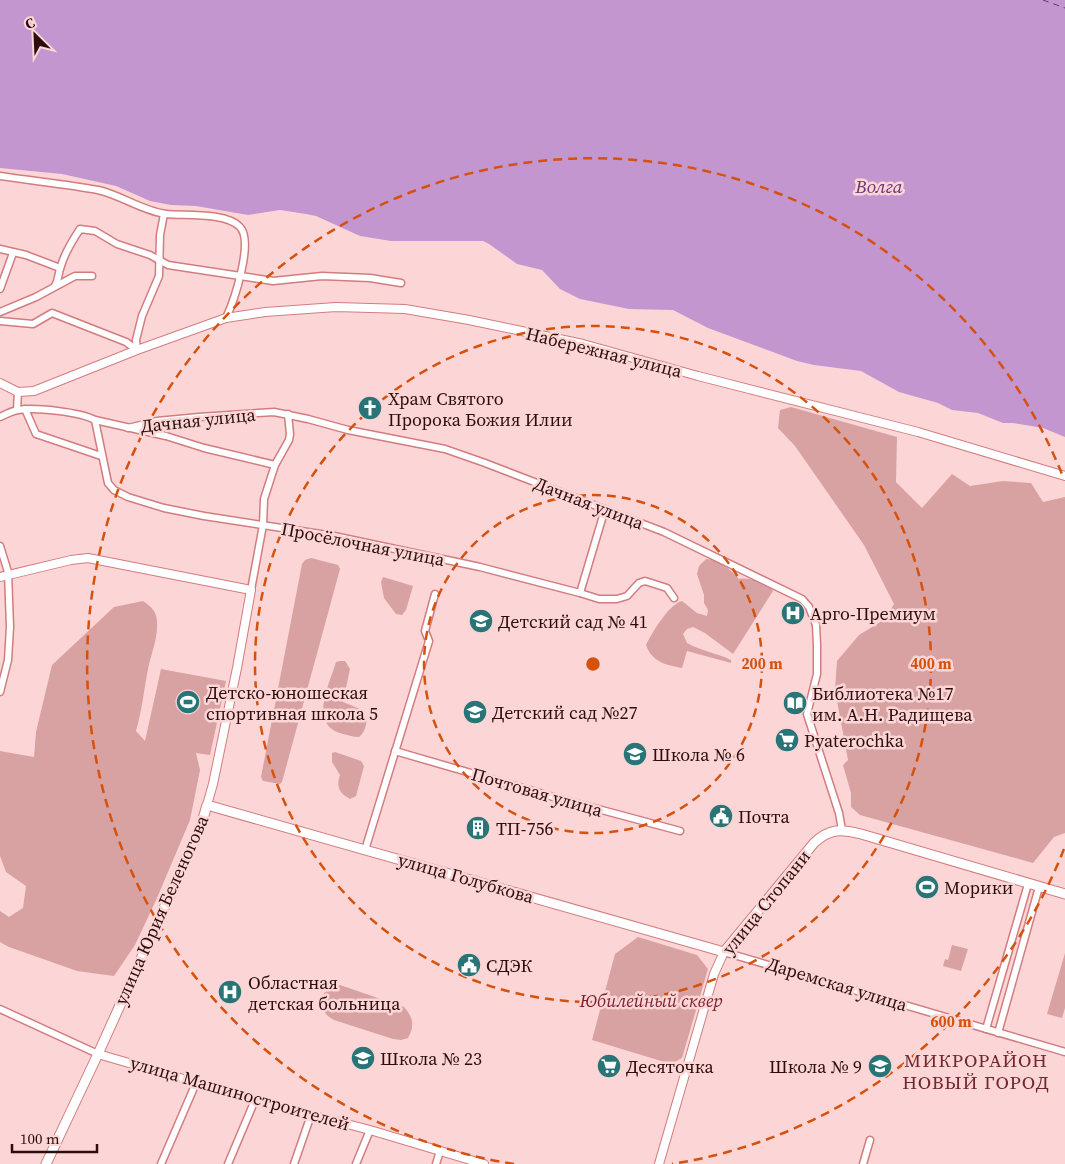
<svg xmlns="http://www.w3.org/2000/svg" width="1065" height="1164" font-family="'Source Serif 4',serif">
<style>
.green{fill:#d8a1a2}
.water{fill:#c396d0}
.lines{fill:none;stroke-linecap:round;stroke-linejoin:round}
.ferry{stroke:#6c347b;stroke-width:1;stroke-dasharray:6 5;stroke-linecap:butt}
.minor-casing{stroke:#d37c7f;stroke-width:9}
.tertiary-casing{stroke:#d37c7f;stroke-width:10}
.secondary-casing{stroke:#d37c7f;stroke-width:11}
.minor{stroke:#fff;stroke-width:6}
.tertiary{stroke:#fff;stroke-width:8}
.secondary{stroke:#fff;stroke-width:9}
.ring{fill:none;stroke:#d5510c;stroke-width:2.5;stroke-dasharray:9 6}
.labels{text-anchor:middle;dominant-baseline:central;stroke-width:5;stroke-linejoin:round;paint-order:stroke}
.street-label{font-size:18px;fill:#2c0c0e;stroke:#fcd6d6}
.poi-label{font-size:18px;fill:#2c0c0e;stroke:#fcd6d6;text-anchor:start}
.park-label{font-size:18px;font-style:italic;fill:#7a1e2a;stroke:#fcd6d6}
.water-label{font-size:19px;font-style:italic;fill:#6c347b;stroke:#fcd6d6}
.neighbourhood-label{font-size:19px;letter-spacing:1px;fill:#72262d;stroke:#fcd6d6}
.centre{fill:#d5510c;stroke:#fcd6d6;stroke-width:2.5}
.ring-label{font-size:15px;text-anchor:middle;font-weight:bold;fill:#d5510c;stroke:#fcd6d6;stroke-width:5;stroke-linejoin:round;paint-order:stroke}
</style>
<rect width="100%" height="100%" fill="#fcd6d6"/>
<!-- green -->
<g class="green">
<path d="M 791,407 L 897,437 L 896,482 L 922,508 L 952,474 L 970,486 L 1003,481 L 1031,483 L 1043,502 L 1065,497 L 1065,833 L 1054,837 L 1033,863 L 860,815 L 851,807 L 851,793 L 843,765 L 848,760 L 835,690 L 837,661 L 859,635 L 885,619 L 894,604 L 864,545 L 795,446 L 778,428 L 780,410 Z"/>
<path d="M 311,558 L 338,565 L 340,569 L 282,782 L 280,784 L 263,781 L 261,777 L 302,564 L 305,560 Z"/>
<path d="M 706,559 C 719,559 731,570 739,579 C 750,577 760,582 770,586 L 773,591 L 733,654 L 705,633 L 693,627 L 687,629 L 683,634 L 687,643 C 701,651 717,653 731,660 L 731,663 L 687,651 L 682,668 C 666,665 652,662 646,645 C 652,633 669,604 682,601 L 697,613 L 707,616 L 708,610 L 704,603 L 704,595 L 697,574 L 699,566 Z"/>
<path d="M 383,577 L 413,586 L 406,610 L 402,615 L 396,614 L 384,598 L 381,582 Z"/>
<path d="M 143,601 C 152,607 157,612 157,623 C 158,638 151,654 148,669 C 144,690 142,710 136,731 L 145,741 L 161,669 L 226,681 L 210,755 L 196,753 L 200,770 L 190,820 L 157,898 L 135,945 L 114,976 L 77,971 L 9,947 L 0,942 L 0,911 L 9,917 L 23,908 L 26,886 L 6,872 L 0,856 L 0,751 L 34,757 L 36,732 L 52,665 L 114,607 Z"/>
<path d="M 340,661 L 345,661 L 350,669 L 343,702 C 349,705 358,707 362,711 C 370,717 366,732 359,737 C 353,737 349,735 343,734 C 308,725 329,686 336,662 Z"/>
<path d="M 335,752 L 361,761 L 364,766 L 356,796 L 350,799 C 339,793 336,787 340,775 L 332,762 L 332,753 Z"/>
<path d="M 638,937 L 697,955 L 708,969 L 682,1058 L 671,1064 L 592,1040 L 615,954 Z"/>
<path d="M 952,945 L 968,949 L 961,971 L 943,966 L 945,959 L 948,960 Z"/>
<path d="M 1065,953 L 1065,1008 L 1062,1018 L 1047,1014 Z"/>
<path d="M 340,985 L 404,1007 C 413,1017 415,1026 408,1038 L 401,1040 L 393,1039 L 334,1020 C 322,1014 321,1005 324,993 L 332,988 Z"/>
</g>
<!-- water -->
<path class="water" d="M 0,0 L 1065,0 L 1065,437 L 1043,428 L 1013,423 L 1003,423 L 978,413 L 952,410 L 938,403 L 899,392 L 861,371 L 814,365 L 797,361 L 708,328 L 673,310 L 629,309 L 580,299 L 560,289 L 542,270 L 517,264 L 489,244 L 483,241 L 391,241 L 360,236 L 316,216 L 306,214 L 280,210 L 248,215 L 196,206 L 171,205 L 150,201 L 116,186 L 62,174 L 0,168 Z"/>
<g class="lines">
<!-- ferry -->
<path class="ferry" d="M 1043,0 L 1065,8"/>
<!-- minor casing -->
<g class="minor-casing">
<g id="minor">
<path d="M 0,176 C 32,181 66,184 98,190 C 121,195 142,211 166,214 C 184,216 226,212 240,227 C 254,242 234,301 226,318"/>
<path d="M 0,249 L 26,255 L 60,268"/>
<path d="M 55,286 C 59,279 58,273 61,266 C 65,252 72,241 80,229 L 95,231 L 117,244 L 150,255 L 168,265 L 273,281 L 322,276 L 370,278 L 401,283"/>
<path d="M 0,289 L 13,253"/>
<path d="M 0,312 L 36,297 L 75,276 L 92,276"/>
<path d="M 0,321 L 33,324 L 52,313 L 126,342 L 137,350"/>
<path d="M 137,350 L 136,340 L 142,316 L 159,276 L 160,235 L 164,214"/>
<path d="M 25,409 L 36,434 L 101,456"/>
<path d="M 17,410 L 18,392"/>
<path d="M 0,417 C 6,414 12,411 18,410 C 35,407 80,412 95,420 L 166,436 L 204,448 L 275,465"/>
<path d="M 95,420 L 108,483 L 114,490 L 128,497 L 164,508 L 204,516 L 334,536 L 480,567 L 580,593 L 599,599 L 617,599 L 627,596 L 639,583 L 645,581 L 667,588 L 674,598"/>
<path d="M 128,428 L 157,421 L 199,417 L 274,412 L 308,419 L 348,430 L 445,449 L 485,463 L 664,532 L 802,599 L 809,607 L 816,625 L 817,645 L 817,674 L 807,714 L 839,813 L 842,830"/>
<path d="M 0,546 L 8,572 L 10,627 L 8,660 L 0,692"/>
<path d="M 251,590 L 263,525 L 264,499 L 275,465 L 289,440 L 290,434 L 288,414"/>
<path d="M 580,593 L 605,509"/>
<path d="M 395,751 L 557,798 L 680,831"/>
<path d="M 365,850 L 429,641 L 425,631 L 435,594"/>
<path d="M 724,952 L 1065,1052"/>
<path d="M 0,1009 L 98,1054"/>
<path d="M 986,1029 L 1028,884"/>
<path d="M 998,1033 L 1039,887"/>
<path d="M 161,1164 L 196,1083"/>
<path d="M 228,1164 L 255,1100"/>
<path d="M 294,1164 L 311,1115"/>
<path d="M 356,1164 L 370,1130"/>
<path d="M 436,1164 L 440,1151"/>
<path d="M 863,1164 L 870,1140"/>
</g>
</g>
<!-- tertiary casing -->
<g class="tertiary-casing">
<g id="tertiary">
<path d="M 0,383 L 18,392 L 34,391 L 137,350 L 226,318 L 265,312 L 336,307 L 405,309 L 469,320 L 583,344 L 698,376 L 918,432 L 1065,476"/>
<path d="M 0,577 L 71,560 L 88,558 L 251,590 L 237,668 L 213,784 L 207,805"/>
<path d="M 98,1054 L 255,1100 L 370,1130 L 484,1164"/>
<path d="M 659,1164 L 714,974 L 724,952"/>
</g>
</g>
<!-- secondary casing -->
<g class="secondary-casing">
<path id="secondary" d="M 46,1164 L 98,1054 L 201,826 L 207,805 L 724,952 L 814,843 C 830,828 841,829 861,834 L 1065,894"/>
</g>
<!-- minor -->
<use href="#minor" class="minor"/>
<!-- tertiary -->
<use href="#tertiary" class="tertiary"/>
<!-- secondary -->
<use href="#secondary" class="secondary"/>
</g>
<!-- distance rings -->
<g class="ring">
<circle cx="593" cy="664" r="169"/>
<circle cx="593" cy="664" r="338"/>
<path d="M1064 849A506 506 0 0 1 672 1164M514 1164A506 506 0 1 1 1064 479"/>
</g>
<!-- icons -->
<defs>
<g id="church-disc" transform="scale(1.25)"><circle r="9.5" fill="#297476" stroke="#fcd6d6"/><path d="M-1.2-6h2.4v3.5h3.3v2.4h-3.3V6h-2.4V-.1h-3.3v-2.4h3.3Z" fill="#fff"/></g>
<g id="hospital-disc" transform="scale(1.25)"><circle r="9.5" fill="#297476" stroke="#fcd6d6"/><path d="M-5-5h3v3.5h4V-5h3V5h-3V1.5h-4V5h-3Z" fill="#fff"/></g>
<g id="school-disc" transform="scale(1.25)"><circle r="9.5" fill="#297476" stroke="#fcd6d6"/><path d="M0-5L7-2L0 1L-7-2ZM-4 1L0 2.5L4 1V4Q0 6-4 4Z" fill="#fff"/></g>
<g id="stadium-disc" transform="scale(1.25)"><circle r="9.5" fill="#297476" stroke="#fcd6d6"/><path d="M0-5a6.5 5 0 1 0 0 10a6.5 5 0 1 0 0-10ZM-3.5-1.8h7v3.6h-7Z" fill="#fff"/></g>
<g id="library-disc" transform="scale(1.25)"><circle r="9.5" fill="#297476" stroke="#fcd6d6"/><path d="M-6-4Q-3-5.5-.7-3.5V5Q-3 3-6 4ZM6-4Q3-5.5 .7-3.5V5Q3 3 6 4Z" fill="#fff"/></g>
<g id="supermarket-disc" transform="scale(1.25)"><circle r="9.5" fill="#297476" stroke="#fcd6d6"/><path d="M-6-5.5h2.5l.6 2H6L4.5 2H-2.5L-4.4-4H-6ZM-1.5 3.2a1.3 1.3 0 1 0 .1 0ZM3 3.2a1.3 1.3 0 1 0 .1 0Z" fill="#fff"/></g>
<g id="civic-disc" transform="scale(1.25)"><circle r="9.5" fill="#297476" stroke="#fcd6d6"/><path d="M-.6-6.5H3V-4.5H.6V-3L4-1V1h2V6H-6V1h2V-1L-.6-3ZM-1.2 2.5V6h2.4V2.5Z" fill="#fff"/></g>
<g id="building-disc" transform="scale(1.25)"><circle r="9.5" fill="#297476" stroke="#fcd6d6"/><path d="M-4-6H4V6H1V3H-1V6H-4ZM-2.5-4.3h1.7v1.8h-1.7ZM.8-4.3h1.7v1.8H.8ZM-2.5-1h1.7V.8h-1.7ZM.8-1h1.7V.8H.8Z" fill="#fff"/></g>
</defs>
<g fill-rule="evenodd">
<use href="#church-disc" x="370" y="408"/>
<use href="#hospital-disc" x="793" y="613"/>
<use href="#school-disc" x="481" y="621"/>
<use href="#stadium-disc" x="188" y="702"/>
<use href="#library-disc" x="795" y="703"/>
<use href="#school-disc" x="475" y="712"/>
<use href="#supermarket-disc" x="787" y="740"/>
<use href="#school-disc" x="635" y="754"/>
<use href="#civic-disc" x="721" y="816"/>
<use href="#building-disc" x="478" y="828"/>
<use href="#stadium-disc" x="927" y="887"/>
<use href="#civic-disc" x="469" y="965"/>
<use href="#hospital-disc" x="230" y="992"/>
<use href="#school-disc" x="363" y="1058"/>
<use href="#supermarket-disc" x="609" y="1066"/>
<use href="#school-disc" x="880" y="1066"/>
</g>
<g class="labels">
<!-- street labels -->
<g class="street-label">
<text transform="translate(604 352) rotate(14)">Набережная улица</text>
<text transform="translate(198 420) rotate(-6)">Дачная улица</text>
<text transform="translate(589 503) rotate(21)">Дачная улица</text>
<text transform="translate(363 544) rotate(11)">Просёлочная улица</text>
<text transform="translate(537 792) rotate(16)">Почтовая улица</text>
<text transform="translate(466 878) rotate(16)">улица Голубкова</text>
<text transform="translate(766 902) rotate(-51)">улица Стопани</text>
<text transform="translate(161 910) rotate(-66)">улица Юрия Беленогова</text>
<text transform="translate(837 984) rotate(17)">Даремская улица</text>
<text transform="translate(240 1093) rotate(16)">улица Машиностроителей</text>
</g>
<!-- poi labels -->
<g class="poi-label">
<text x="388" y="398">Храм Святого<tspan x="388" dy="21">Пророка Божия Илии</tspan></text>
<text x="810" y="613">Арго-Премиум</text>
<text x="498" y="621">Детский сад № 41</text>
<text x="206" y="692">Детско-юношеская<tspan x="206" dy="21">спортивная школа 5</tspan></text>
<text x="812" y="693">Библиотека №17<tspan x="812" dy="21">им. А.Н. Радищева</tspan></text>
<text x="492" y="712">Детский сад №27</text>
<text x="804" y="740">Pyaterochka</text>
<text x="652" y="754">Школа № 6</text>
<text x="738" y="816">Почта</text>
<text x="496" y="828">ТП-756</text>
<text x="944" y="887">Морики</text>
<text x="486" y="965">СДЭК</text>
<text x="248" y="982">Областная<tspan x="248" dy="21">детская больница</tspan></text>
<text x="380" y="1058">Школа № 23</text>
<text x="626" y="1066">Десяточка</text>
<text x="862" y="1066" text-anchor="end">Школа № 9</text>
</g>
<!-- park labels -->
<g class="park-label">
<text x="651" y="1000">Юбилейный сквер</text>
</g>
<!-- water labels -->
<g class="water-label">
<text x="879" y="186">Волга</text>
</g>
<!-- neighbourhood labels -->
<g class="neighbourhood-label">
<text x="976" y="1060">МИКРОРАЙОН<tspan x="976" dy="22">НОВЫЙ ГОРОД</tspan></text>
</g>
</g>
<circle cx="593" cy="664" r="8" class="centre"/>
<g class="ring-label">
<text x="762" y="669">200 m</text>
<text x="931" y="669">400 m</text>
<text x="951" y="1027">600 m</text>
</g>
<!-- north arrow -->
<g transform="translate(35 35) rotate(336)" stroke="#fcd6d6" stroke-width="4" paint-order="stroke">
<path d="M0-4L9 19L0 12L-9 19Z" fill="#2c0c0e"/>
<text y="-8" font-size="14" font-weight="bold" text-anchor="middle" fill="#2c0c0e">С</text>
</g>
<!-- scale -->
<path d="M12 1144v8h85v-8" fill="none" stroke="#2c0c0e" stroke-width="2.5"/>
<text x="20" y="1144" font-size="15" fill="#2c0c0e" stroke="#fcd6d6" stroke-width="4" paint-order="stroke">100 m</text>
</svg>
